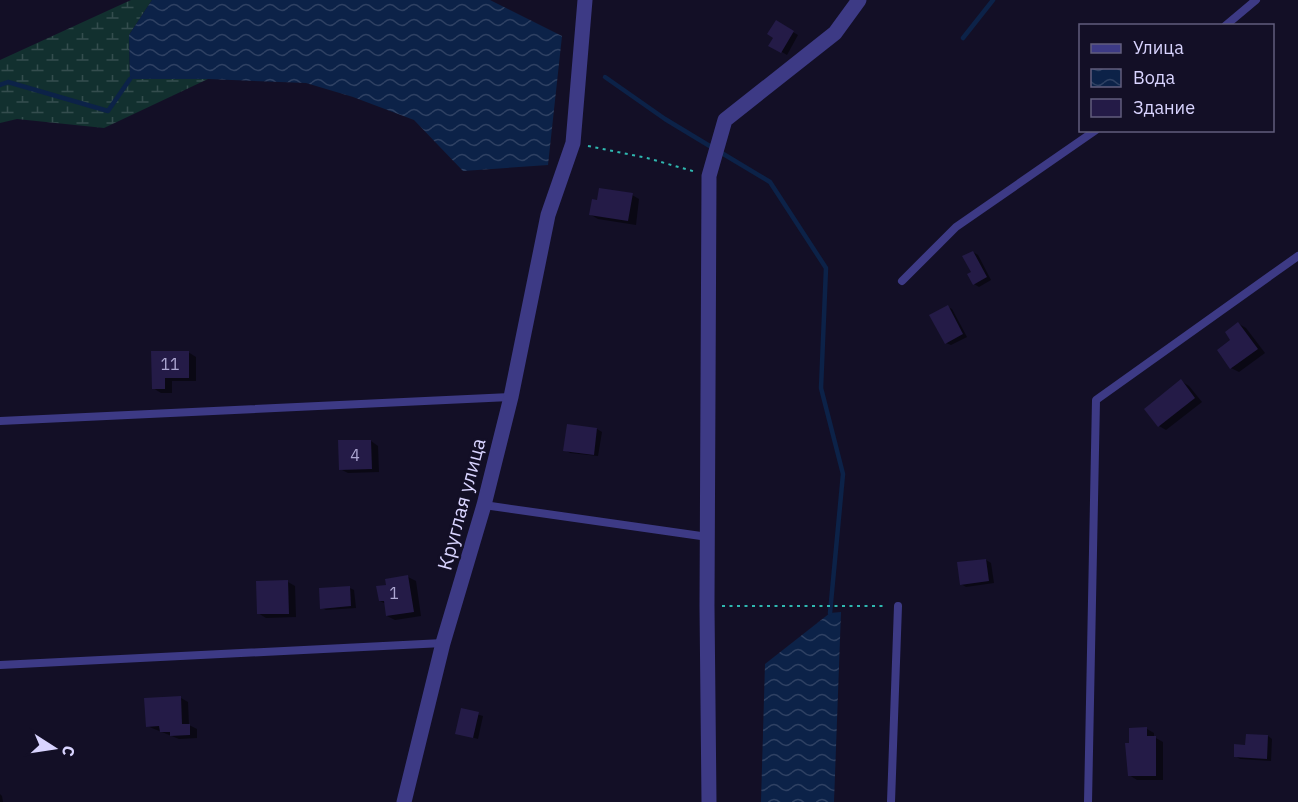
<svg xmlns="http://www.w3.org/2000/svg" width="1298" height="802" font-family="'IBM Plex Sans',sans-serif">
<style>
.wetland{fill:url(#wetland-marsh)}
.water{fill:url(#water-waves)}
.shadow{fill:#0007}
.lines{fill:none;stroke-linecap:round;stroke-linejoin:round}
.stream{stroke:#0c2248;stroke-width:4.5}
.building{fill:#241b47}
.path{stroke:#2fb8b0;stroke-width:2;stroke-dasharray:3 4.5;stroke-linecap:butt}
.service{stroke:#3d3a85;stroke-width:8}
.minor{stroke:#3d3a85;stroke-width:15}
.labels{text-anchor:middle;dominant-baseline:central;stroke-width:5;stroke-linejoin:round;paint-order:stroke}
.number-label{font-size:16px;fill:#aca6d1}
.street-label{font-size:20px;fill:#d9d4ff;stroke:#130f26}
</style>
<defs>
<pattern id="wetland-marsh" width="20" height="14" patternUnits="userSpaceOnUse" patternTransform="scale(1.5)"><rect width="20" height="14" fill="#12302f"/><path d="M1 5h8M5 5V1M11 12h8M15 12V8" fill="none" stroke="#344d4e"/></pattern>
<pattern id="water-waves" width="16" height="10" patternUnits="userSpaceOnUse" patternTransform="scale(1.5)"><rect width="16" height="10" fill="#0c2248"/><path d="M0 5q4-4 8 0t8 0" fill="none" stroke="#2f4163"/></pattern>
</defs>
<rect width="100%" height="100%" fill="#130f26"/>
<!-- wetland -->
<path class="wetland" d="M 131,0 L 152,0 L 129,35 L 130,79 L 208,79 L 104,128 L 17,119 L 0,123 L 0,60 Z"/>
<!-- water -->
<g class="water">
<path d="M 152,0 L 490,0 L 562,36 L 548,165 L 463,171 L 414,120 L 353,97 L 306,83 L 208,79 L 130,79 L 129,35 Z"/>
<path d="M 841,612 L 834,802 L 761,802 L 765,664 L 830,613 Z"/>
</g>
<!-- shadow -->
<g class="shadow">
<path d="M 776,22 L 798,35 L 787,55 L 770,45 L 775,37 Z"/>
<path d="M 632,195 L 639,199 L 636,225 L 598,219 L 591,215 Z"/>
<path d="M 973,252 L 978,255 L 991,280 L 979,287 L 974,284 Z"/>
<path d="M 948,307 L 952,309 L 967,337 L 951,345 L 946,343 Z"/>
<path d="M 1239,324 L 1246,328 L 1265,353 L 1239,372 L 1231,368 L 1233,340 Z"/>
<path d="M 188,352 L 196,357 L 196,381 L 172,381 L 172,393 L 161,393 L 153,388 Z"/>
<path d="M 1181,381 L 1189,386 L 1202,402 L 1166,430 L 1159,426 Z"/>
<path d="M 568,426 L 597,429 L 602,432 L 598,456 L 570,453 L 565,450 Z"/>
<path d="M 371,441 L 378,446 L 379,472 L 348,473 L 340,469 Z"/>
<path d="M 986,560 L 991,563 L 994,583 L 966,587 L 961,584 Z"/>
<path d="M 408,577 L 416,581 L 421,616 L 395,620 L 387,616 L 386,604 L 380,601 L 387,586 Z"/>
<path d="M 288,582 L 295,586 L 296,617 L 266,618 L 258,613 Z"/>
<path d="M 350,588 L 354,590 L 356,608 L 326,610 L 322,608 Z"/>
<path d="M 181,698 L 188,702 L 189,725 L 197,729 L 197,738 L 179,739 L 147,726 Z"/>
<path d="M 462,710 L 483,716 L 478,739 L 457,733 Z"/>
<path d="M 1147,729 L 1154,733 L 1154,737 L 1163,742 L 1163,780 L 1137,780 L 1129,775 Z"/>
<path d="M 1268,736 L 1272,739 L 1271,761 L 1240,759 L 1235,756 L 1247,746 Z"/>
<path d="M 0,794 L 2,796 L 3,802 L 0,802 Z"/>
</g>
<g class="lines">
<!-- stream -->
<g class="stream">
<path d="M 963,38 L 993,0"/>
<path d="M 605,77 L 665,119 L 713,148"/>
<path d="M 0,85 L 8,82 L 108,111 L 130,79"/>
<path d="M 720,152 L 770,182 L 826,268 L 821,388 L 843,474 L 830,613"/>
</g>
</g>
<!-- building -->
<g class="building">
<path d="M 776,20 L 794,31 L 781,53 L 768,46 L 773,38 L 767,34 Z"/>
<path d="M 599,188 L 633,193 L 628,221 L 589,215 L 592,199 L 597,200 Z"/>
<path d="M 973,251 L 987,277 L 973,285 L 967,274 L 971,272 L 962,256 Z"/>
<path d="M 948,305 L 963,334 L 945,344 L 929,315 Z"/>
<path d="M 1238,322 L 1258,349 L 1230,369 L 1217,350 L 1230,340 L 1225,332 Z"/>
<path d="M 151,351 L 189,351 L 189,378 L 165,378 L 165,389 L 152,389 Z"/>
<path d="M 1181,379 L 1195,398 L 1158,427 L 1144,409 Z"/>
<path d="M 567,424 L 597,428 L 594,455 L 563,451 Z"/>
<path d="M 338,440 L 371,440 L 372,469 L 339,470 Z"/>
<path d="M 986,559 L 989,581 L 960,585 L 957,562 Z"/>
<path d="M 408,575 L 414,612 L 386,616 L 384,601 L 379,601 L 376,586 L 386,585 L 385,579 Z"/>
<path d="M 288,580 L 289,614 L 257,614 L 256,581 Z"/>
<path d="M 350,586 L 351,606 L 320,609 L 319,588 Z"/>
<path d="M 181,696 L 182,724 L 190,724 L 190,735 L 170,736 L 170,732 L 160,732 L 159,726 L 146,727 L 144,698 Z"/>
<path d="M 461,708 L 479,712 L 473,738 L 455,734 Z"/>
<path d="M 1147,727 L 1147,736 L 1156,736 L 1156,776 L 1128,776 L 1125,743 L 1129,743 L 1129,728 Z"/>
<path d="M 1246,734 L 1268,735 L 1267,759 L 1234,757 L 1234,744 L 1245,745 Z"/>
</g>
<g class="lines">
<!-- path -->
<g class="path">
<path d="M 588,146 L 647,158 L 696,172"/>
<path d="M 722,606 L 887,606"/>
</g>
<!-- service -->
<g class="service">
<path d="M 1225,26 L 1256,0"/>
<path d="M 902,281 L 956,227 L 1096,130"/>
<path d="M 0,421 L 511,397"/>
<path d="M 484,505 L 708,537"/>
<path d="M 0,665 L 443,643"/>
<path d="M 891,802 L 898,606"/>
<path d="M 1088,802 L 1096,400 L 1298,256"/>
</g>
<!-- minor -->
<g class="minor">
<path d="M 404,802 L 443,643 L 484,505 L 511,397 L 548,215 L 573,143 L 585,0"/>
<path d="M 709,802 L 707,606 L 709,176 L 725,120 L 835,33 L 859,0"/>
</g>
</g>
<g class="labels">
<!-- number labels -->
<g class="number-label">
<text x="170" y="364">11</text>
<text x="355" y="455">4</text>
<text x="394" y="593">1</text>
</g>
<!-- street labels -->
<g class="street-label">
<text transform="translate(461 504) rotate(-75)">Круглая улица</text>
</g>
</g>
<!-- legend -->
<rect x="1079" y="24" width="195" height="108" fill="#130f26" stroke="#625e7d" stroke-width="1.5"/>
<rect x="1091" y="44" width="30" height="9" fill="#3d3a85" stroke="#625e7d" stroke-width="1.5"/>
<text x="1133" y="54" font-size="18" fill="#d9d4ff">Улица</text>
<rect x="1091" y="69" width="30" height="18" fill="url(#water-waves)" stroke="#625e7d" stroke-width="1.5"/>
<text x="1133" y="84" font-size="18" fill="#d9d4ff">Вода</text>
<rect x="1091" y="99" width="30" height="18" fill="#241b47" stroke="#625e7d" stroke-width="1.5"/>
<text x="1133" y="114" font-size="18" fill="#d9d4ff">Здание</text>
<!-- north arrow -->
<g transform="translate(54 748) rotate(102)" stroke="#130f26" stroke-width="4.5" paint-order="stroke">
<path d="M0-4.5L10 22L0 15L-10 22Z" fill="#d9d4ff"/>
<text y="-9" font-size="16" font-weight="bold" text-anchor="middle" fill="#d9d4ff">С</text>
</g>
</svg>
